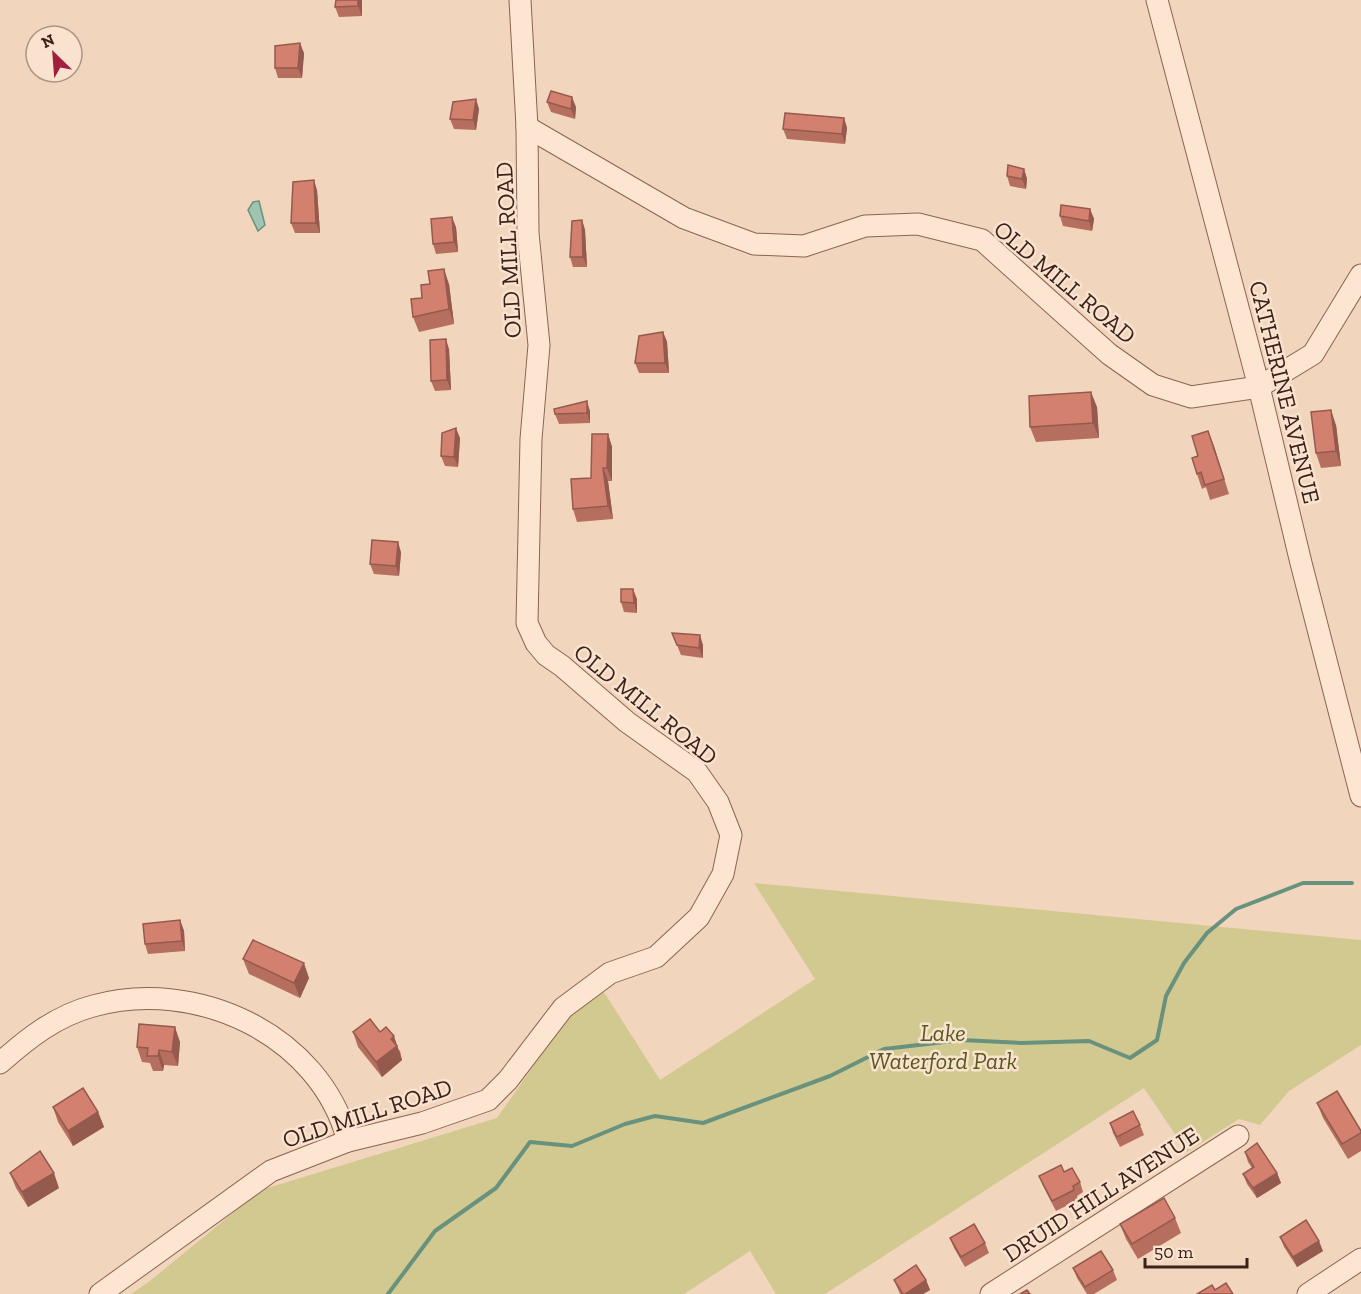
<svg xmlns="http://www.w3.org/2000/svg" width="1361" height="1294" font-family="'Zilla Slab',serif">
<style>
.green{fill:#d1c990}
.water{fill:#a1c3b1;stroke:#68927d;stroke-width:1.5}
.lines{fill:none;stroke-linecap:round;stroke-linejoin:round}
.stream{stroke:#68927d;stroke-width:4}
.minor-casing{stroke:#8c6454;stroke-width:23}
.minor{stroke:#fce5d1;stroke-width:21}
.wall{fill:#b66e5f}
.shaded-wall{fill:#945a4e}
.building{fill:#d4806f;stroke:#945a4e;stroke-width:1.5}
.labels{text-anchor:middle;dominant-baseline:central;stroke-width:5;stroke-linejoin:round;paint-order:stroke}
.street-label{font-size:24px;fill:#3a221b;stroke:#f9e2ce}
.park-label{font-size:24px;font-style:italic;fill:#58591f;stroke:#f9e2ce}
</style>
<rect width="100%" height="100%" fill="#f2d5bd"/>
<!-- green -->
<path class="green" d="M 754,883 L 1361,940 L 1361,1045 L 1289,1091 L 1260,1125 L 1239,1119 L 1187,1152 L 1144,1088 L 825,1294 L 776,1294 L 750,1251 L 684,1294 L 131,1294 L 150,1281 L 261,1190 L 497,1118 L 582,997 L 600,986 L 660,1080 L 815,979 Z"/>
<!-- water -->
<path class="water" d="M 259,201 L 265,225 L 258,231 L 248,210 L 253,202 Z"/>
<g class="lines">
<!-- stream -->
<path class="stream" d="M 388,1294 L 435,1231 L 496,1188 L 530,1142 L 572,1146 L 625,1124 L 655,1116 L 703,1123 L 830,1076 L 884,1049 L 962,1040 L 1021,1043 L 1089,1041 L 1130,1058 L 1157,1040 L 1166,996 L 1184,963 L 1207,933 L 1236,909 L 1303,883 L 1352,883"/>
<!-- minor casing -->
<g class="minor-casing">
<g id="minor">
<path d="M 1157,0 L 1259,387 L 1301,563 L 1361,796"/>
<path d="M 527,127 L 684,218 L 754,244 L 804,246 L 865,226 L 918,224 L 982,240 L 1109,354 L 1153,385 L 1191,397 L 1259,387 L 1313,354 L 1361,275"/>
<path d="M 0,1063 C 28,1038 56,1016 93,1006 C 195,977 320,1034 348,1141"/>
<path d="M 100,1294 L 271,1171 L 348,1141 L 422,1123 L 488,1100 L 508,1080 L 563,1008 L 610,973 L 656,957 L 699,917 L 723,874 L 731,835 L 718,802 L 697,772 L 627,722 L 562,666 L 546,655 L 536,643 L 527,623 L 531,439 L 539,345 L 528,233 L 527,127 L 520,0"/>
<path d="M 991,1294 L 1238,1136"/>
<path d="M 1308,1294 L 1361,1259"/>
</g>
</g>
<!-- minor -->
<use href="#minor" class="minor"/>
</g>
<!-- wall -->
<g class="wall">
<path d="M 362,0 L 362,16 L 339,17 L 335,7 Z"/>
<path d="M 304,53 L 302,78 L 278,78 L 275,68 Z"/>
<path d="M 547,102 L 576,107 L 575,119 L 551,112 Z"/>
<path d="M 479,109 L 476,130 L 454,129 L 450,119 Z"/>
<path d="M 844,118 L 847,128 L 845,144 L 787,139 L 783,129 Z"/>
<path d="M 1024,169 L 1027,179 L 1026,189 L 1010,186 L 1007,176 Z"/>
<path d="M 317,190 L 320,233 L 295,233 L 291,223 Z"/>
<path d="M 1090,209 L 1094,219 L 1092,231 L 1063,226 L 1060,216 Z"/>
<path d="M 582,220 L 585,230 L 587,267 L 573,267 L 570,257 Z"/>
<path d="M 456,227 L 458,252 L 436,254 L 433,244 Z"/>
<path d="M 449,284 L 454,324 L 419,332 L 413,317 L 422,298 Z"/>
<path d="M 663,332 L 667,342 L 669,373 L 639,373 L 635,363 Z"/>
<path d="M 449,349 L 451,390 L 435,391 L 431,381 Z"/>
<path d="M 1097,407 L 1099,438 L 1036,442 L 1030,427 Z"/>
<path d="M 590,411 L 590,423 L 559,424 L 555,414 Z"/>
<path d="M 1336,425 L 1341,466 L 1321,468 L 1316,453 Z"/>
<path d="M 1208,431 L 1229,494 L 1210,500 L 1206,487 L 1202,489 L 1197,474 L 1198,456 Z"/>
<path d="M 608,434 L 612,447 L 612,481 L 608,481 L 613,519 L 577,522 L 573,509 L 591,478 Z"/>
<path d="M 460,438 L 458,467 L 445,466 L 441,456 Z"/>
<path d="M 401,552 L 399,576 L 374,574 L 370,564 Z"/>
<path d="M 637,599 L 637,613 L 624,612 L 621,602 Z"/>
<path d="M 672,633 L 703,645 L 703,658 L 681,655 Z"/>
<path d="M 180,920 L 184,931 L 185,951 L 148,954 L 145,944 Z"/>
<path d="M 243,959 L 309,978 L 300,998 L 249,974 Z"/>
<path d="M 353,1032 L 380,1032 L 400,1051 L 402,1060 L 382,1077 L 358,1047 Z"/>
<path d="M 180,1042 L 178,1066 L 164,1065 L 163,1071 L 153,1071 L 150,1063 L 142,1062 L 137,1047 Z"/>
<path d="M 1317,1103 L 1361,1131 L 1361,1151 L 1348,1159 L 1323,1118 Z"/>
<path d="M 53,1107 L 98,1112 L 104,1127 L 73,1146 L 58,1122 Z"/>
<path d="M 1110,1123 L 1140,1125 L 1144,1135 L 1120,1147 L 1113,1133 Z"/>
<path d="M 1245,1152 L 1277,1173 L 1281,1183 L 1257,1198 L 1247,1184 L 1243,1174 L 1252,1168 L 1248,1162 Z"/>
<path d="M 1064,1172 L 1080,1182 L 1083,1192 L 1077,1196 L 1078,1200 L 1056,1211 L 1043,1186 L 1039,1176 Z"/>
<path d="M 10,1173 L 59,1188 L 28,1207 L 16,1188 Z"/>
<path d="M 1175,1218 L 1181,1233 L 1138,1259 L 1126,1239 L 1120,1224 Z"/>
<path d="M 1280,1237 L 1323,1251 L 1297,1267 L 1284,1247 Z"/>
<path d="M 950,1238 L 985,1243 L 989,1253 L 965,1267 L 954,1248 Z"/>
<path d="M 1073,1268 L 1113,1270 L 1117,1280 L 1094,1294 L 1087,1294 L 1077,1278 Z"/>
<path d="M 894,1280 L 926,1280 L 930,1290 L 923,1294 L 900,1294 Z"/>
</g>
<!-- shaded-wall -->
<g class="shaded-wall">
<path d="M 358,0 L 362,0 L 362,16 L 358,6 Z"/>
<path d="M 300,43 L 304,53 L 302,78 L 298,68 Z"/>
<path d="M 572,97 L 576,107 L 575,119 L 571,109 Z"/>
<path d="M 476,99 L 479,109 L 476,130 L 473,120 Z"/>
<path d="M 844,118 L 847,128 L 845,144 L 842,134 Z"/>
<path d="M 1024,169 L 1027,179 L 1026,189 L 1022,179 Z"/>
<path d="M 314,180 L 317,190 L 320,233 L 316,223 Z"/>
<path d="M 1090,209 L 1094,219 L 1092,231 L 1089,221 Z"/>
<path d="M 452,217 L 456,227 L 458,252 L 454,242 Z"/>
<path d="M 582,220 L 585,230 L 587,267 L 583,257 Z"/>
<path d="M 444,269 L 449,284 L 454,324 L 449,309 Z"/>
<path d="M 663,332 L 667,342 L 669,373 L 665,363 Z"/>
<path d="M 446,339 L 449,349 L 451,390 L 447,380 Z"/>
<path d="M 1091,392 L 1097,407 L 1099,438 L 1093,423 Z"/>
<path d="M 587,401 L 590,411 L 590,423 L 587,413 Z"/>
<path d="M 1331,410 L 1336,425 L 1341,466 L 1336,451 Z"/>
<path d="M 456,428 L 460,438 L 458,467 L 454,457 Z"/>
<path d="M 1208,431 L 1214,446 L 1229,494 Z"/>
<path d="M 608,434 L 612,447 L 612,481 L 607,468 Z"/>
<path d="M 603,468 L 608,481 L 613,519 L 608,506 Z"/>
<path d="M 398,542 L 401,552 L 399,576 L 396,566 Z"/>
<path d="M 633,589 L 637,599 L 637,613 L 634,603 Z"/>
<path d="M 700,635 L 703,645 L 703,658 L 699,648 Z"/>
<path d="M 180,920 L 184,931 L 185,951 L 182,941 Z"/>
<path d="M 304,963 L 309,978 L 300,998 L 294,983 Z"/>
<path d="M 175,1027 L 180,1042 L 178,1066 L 172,1052 Z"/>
<path d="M 394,1036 L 402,1060 L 382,1077 L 376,1062 L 391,1039 Z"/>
<path d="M 159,1050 L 164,1065 L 163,1071 L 158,1056 Z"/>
<path d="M 98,1112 L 104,1127 L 73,1146 L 68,1131 Z"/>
<path d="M 54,1173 L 59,1188 L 28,1207 L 22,1192 Z"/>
<path d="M 1277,1173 L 1281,1183 L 1257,1198 L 1253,1188 Z"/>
<path d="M 1319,1241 L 1323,1251 L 1297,1267 L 1293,1257 Z"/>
<path d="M 926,1280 L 930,1290 L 923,1294 L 905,1294 Z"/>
</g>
<!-- building -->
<g class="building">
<path d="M 336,0 L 358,0 L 358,6 L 335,7 Z"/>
<path d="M 300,43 L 298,68 L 275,68 L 275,46 Z"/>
<path d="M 551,91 L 572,97 L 571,109 L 547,102 Z"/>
<path d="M 476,99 L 473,120 L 450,119 L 453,102 Z"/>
<path d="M 785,113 L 844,118 L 842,134 L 783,129 Z"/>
<path d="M 1008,165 L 1024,169 L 1022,179 L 1007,176 Z"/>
<path d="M 314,180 L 316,223 L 291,223 L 293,182 Z"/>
<path d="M 1061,205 L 1090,209 L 1089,221 L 1060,216 Z"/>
<path d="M 452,217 L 454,242 L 433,244 L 431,219 Z"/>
<path d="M 582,220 L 583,257 L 570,257 L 572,221 Z"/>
<path d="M 444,269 L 449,309 L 413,317 L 411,299 L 422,298 L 421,285 L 430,284 L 428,271 Z"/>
<path d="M 663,332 L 665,363 L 635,363 L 639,336 Z"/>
<path d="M 446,339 L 447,380 L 431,381 L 430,340 Z"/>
<path d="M 1091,392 L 1093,423 L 1030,427 L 1029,396 Z"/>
<path d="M 587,401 L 587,413 L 555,414 L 554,409 Z"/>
<path d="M 1331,410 L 1336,451 L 1316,453 L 1311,412 Z"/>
<path d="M 456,428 L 454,457 L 441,456 L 442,433 Z"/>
<path d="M 1208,431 L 1224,479 L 1205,485 L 1201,472 L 1197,474 L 1192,458 L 1198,456 L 1192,436 Z"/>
<path d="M 592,434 L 608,434 L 607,468 L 603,468 L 608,506 L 573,509 L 571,479 L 591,478 Z"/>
<path d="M 372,540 L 398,542 L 396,566 L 370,564 Z"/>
<path d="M 621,589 L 633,589 L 634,603 L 621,602 Z"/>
<path d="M 672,633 L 700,635 L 699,648 L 677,645 Z"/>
<path d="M 180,920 L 182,941 L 145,944 L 143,924 Z"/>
<path d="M 253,940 L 304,963 L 294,983 L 243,959 Z"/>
<path d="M 370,1019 L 380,1032 L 386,1027 L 394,1036 L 391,1039 L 397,1046 L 376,1062 L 353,1032 Z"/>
<path d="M 139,1024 L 175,1027 L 172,1052 L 159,1050 L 158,1056 L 147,1056 L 148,1048 L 137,1047 Z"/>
<path d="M 83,1088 L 98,1112 L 68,1131 L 53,1107 Z"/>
<path d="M 1337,1091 L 1361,1131 L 1361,1133 L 1342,1144 L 1317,1103 Z"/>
<path d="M 1133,1111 L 1140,1125 L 1117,1137 L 1110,1123 Z"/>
<path d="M 1257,1143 L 1277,1173 L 1253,1188 L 1243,1174 L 1254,1167 L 1245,1152 Z"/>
<path d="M 40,1151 L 54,1173 L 22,1192 L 10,1173 Z"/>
<path d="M 1061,1165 L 1064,1172 L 1072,1168 L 1080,1182 L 1073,1186 L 1074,1190 L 1052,1201 L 1039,1176 Z"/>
<path d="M 1164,1198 L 1175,1218 L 1132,1244 L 1120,1224 Z"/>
<path d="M 1306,1220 L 1319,1241 L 1293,1257 L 1280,1237 Z"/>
<path d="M 974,1224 L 985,1243 L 961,1257 L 950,1238 Z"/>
<path d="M 1101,1251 L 1113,1270 L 1085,1287 L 1073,1268 Z"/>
<path d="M 916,1265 L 926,1280 L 905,1294 L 903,1294 L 894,1280 Z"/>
<path d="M 1226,1283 L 1233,1294 L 1197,1294 L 1212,1285 L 1215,1290 Z"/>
<path d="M 1027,1290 L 1030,1294 L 1020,1294 Z"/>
</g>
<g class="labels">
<!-- street labels -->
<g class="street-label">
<text transform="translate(508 250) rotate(-93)">OLD MILL ROAD</text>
<text transform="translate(1065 282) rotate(40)">OLD MILL ROAD</text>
<text transform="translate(1285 392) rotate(76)">CATHERINE AVENUE</text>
<text transform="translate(646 704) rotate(39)">OLD MILL ROAD</text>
<text transform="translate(367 1113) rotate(-18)">OLD MILL ROAD</text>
<text transform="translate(1101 1194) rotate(-33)">DRUID HILL AVENUE</text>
</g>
<!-- park labels -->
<g class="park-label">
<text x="943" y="1032">Lake<tspan x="943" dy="28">Waterford Park</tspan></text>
</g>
</g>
<!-- north arrow -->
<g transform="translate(54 54) rotate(335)"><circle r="28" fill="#f9e2ce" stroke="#ad9586" stroke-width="1.5"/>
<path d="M0-4.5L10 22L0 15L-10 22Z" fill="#a11e3f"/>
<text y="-9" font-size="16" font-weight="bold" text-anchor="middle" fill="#3a221b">N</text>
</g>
<!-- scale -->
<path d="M1145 1258v9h102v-9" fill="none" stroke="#3a221b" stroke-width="3"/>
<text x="1154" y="1258" font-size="18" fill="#3a221b" stroke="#f9e2ce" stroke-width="4.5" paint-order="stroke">50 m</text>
</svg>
